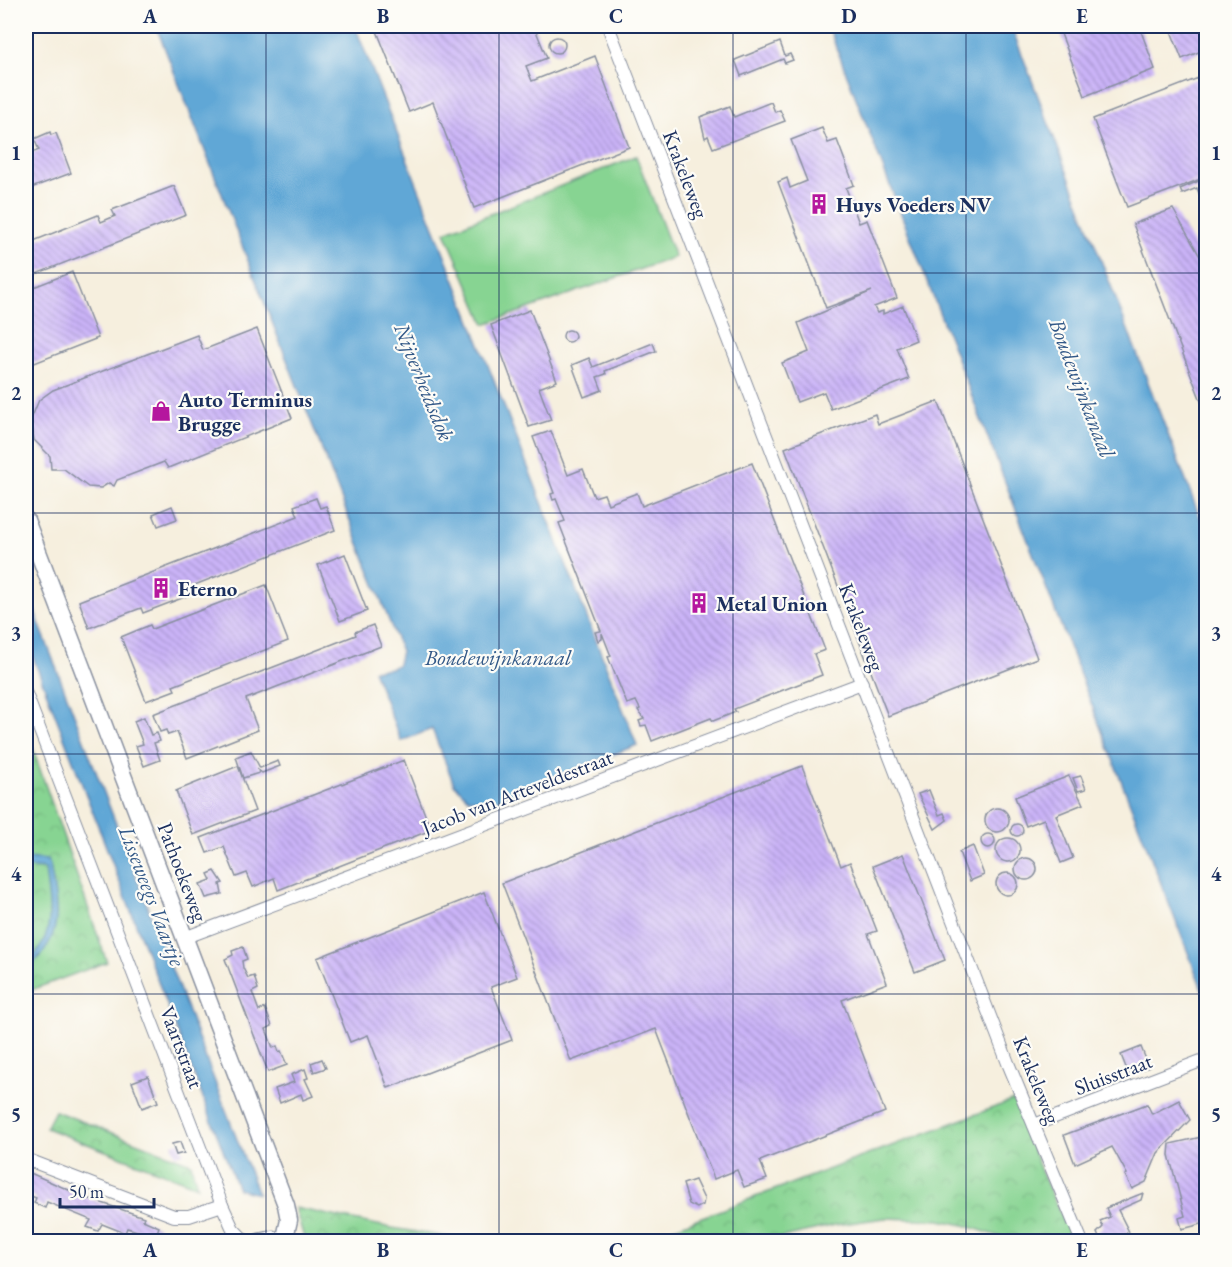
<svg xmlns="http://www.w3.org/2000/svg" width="1232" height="1267" font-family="'EB Garamond',serif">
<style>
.grass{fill:#87d492;stroke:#518278;stroke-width:1.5}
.park{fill:url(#park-crowns);stroke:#518278;stroke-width:1.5}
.water{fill:#60a7d6;stroke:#3e6b9a;stroke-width:1.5}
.building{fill:url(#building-back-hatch)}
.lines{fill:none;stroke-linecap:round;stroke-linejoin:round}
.minor-casing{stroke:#888f9e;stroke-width:14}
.major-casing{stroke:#888f9e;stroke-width:19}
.minor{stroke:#fff;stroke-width:12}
.major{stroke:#fff;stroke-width:16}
.grid{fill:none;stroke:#1b2f5e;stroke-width:1.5;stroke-opacity:0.55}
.labels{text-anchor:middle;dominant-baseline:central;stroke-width:4.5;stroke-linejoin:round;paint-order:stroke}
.street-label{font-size:21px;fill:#1b2f5e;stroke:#fdfcf7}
.poi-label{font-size:21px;font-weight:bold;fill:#1b2f5e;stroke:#fdfcf7;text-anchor:start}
.water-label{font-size:22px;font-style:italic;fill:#335988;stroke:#fdfcf7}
.neatline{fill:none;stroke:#1b2f5e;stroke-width:2}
.grid-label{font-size:20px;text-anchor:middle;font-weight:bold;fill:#1b2f5e}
</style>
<defs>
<pattern id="park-crowns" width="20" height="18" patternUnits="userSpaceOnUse" patternTransform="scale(1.5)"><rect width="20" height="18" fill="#87d492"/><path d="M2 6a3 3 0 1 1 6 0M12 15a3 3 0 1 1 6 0" fill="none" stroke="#74b680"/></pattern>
<pattern id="building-back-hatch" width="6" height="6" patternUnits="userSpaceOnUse" patternTransform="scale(1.5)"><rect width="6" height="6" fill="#cbb4f8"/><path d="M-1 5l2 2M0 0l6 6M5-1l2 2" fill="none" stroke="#a493cc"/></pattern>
</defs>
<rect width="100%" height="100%" fill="#fdfcf7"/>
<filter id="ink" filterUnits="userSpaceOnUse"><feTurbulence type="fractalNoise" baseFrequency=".0167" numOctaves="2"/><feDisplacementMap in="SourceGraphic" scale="12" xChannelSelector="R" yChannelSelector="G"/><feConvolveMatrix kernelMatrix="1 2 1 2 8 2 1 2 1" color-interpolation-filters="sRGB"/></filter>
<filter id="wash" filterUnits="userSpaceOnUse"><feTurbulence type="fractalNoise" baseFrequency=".008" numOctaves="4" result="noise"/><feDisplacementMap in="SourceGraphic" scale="24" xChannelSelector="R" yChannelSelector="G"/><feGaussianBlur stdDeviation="1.35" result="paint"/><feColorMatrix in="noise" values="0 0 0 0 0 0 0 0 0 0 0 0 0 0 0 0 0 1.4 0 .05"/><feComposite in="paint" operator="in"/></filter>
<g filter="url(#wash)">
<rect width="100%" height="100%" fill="#f6efde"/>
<!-- grass -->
<path class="grass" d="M 636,156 L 675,257 L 485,324 L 445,232 Z"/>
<!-- park -->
<g class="park">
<path d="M 26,729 L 107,962 L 26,992 Z"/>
<path d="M 1014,1100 L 1041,1171 L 1073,1241 L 1013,1241 L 964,1225 L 940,1220 L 885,1218 L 835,1225 L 766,1241 L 638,1241 Z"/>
<path d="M 55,1111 L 191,1163 L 197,1186 L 46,1128 Z"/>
<path d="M 295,1208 L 392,1228 L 473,1241 L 305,1241 Z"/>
</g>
<!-- water -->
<g class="water">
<path d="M 156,26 L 355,26 L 637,745 L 494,801 L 479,800 L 468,798 L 454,784 L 432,729 L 401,741 L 373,670 L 392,668 L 398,664 L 401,651 Z"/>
<path d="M 828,26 L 1011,26 L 1206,533 L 1206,999 Z"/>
<path d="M 26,589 L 258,1194 L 238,1189 L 26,639 Z"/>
<path d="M 26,858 L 47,860 L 50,865 C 58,912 65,937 26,970 L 26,964 C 58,936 49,906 45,869 L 31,868 L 26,865 Z"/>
</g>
<g id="blocks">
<!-- building -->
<g class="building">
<path d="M 375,26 L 534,26 L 547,58 L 526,66 L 532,81 L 595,56 L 629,147 L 474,208 L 433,102 L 409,112 Z"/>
<path d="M 1058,26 L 1139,26 L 1155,69 L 1085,96 Z"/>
<path d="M 1169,26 L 1206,26 L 1206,49 L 1182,59 Z"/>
<circle cx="557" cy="45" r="8"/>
<path d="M 780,42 L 785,56 L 790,54 L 793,60 L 785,63 L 783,59 L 741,76 L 735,60 Z"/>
<path d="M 1206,75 L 1206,177 L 1127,207 L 1093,119 Z"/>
<path d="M 771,102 L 775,112 L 780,110 L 785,121 L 713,148 L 708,136 L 705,138 L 700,117 L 730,106 L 734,117 Z"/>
<path d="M 822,128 L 828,143 L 837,140 L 854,185 L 846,188 L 859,223 L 867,220 L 897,298 L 874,307 L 877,313 L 883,311 L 883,314 L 903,306 L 916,340 L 897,348 L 909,379 L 831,409 L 824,392 L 797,402 L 782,363 L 809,352 L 798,323 L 872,291 L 826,308 L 778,182 L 787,178 L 790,188 L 807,181 L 791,140 Z"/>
<path d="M 50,132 L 51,135 L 56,133 L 71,173 L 26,190 L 26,155 L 39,150 L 34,139 Z"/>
<path d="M 1206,178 L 1206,193 L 1200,196 L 1197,188 L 1182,194 L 1180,189 Z"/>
<path d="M 174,186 L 186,215 L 26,278 L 26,244 L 98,215 L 101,222 L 115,216 L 112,210 Z"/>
<path d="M 1173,209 L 1206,267 L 1206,414 L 1133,224 Z"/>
<path d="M 72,272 L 98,338 L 27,366 L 26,290 Z"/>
<path d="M 530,310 L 557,381 L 539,388 L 551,420 L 529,427 L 491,325 Z"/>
<path d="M 257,329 L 292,418 L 168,468 L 164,462 L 117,480 L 114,486 L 109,483 L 101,488 L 88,487 L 64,469 L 51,469 L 50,456 L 34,440 L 31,419 L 39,400 L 53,390 L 197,335 L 203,350 Z"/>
<circle cx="569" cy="336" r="6"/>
<path d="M 653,343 L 656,351 L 605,371 L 606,374 L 597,377 L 602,390 L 584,397 L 572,365 L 589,358 L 593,367 Z"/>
<path d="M 938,401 L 1037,658 L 888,716 L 785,448 L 875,414 L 878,424 Z"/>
<path d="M 551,431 L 568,475 L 583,469 L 594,497 L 604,494 L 608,504 L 637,493 L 642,506 L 752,463 L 825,650 L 814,654 L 822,675 L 734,709 L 736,712 L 713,721 L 711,718 L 652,741 L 646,725 L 641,726 L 639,721 L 644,719 L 638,710 L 640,709 L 636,701 L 627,704 L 608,657 L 611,656 L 602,633 L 602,639 L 598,641 L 595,632 L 601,631 L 559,523 L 565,521 L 556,499 L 553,500 L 551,494 L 554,493 L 533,437 Z"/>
<path d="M 316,498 L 320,508 L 326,506 L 335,530 L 187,588 L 190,595 L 143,613 L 141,608 L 89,628 L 79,601 L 298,516 L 294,506 Z"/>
<path d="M 172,506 L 177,519 L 158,526 L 153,514 Z"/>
<path d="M 345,554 L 367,611 L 340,621 L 318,565 Z"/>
<path d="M 266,585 L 288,641 L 173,686 L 175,690 L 146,701 L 121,637 L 150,625 L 152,629 Z"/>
<path d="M 373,625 L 381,646 L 246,699 L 258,730 L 187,758 L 177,732 L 168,735 L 166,730 L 160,732 L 153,714 L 356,635 L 355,632 Z"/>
<path d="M 144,717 L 151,735 L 157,733 L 160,741 L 154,743 L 160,760 L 144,766 L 136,746 L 143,744 L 134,721 Z"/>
<path d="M 251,751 L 260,768 L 278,761 L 280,766 L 262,773 L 258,770 L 259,773 L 243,778 L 236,757 Z"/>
<path d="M 404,760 L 431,830 L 278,890 L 274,878 L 253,887 L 247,873 L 236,877 L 224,847 L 207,853 L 201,838 Z"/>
<path d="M 238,766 L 255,811 L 193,835 L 176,791 Z"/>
<path d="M 802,766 L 841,866 L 850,862 L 877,931 L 868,934 L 887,983 L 842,1000 L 885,1112 L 760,1161 L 767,1179 L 744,1187 L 737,1170 L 714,1179 L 656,1029 L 571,1061 L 502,883 Z"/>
<path d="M 1069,776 L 1083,804 L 1056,815 L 1073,858 L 1061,863 L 1044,819 L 1026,826 L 1015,797 Z"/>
<path d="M 1081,776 L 1086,789 L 1078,791 L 1073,778 Z"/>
<path d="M 929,790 L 939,815 L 944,813 L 947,820 L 935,829 L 918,794 Z"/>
<circle cx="997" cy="820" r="12"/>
<circle cx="1017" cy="830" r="6"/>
<circle cx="988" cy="841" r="7"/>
<circle cx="1008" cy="850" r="12"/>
<path d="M 973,846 L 984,875 L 970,881 L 959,852 Z"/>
<path d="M 903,854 L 945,960 L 915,972 L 873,866 Z"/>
<circle cx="1026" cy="869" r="11"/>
<path d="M 215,871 L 223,883 L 220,884 L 222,894 L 206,898 L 200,884 L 211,880 L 208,874 Z"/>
<circle cx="1007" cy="884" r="11"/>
<path d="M 484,892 L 517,977 L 491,987 L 512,1040 L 388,1088 L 368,1035 L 350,1042 L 317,958 Z"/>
<path d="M 243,947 L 247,959 L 242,961 L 243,968 L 248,978 L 254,976 L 258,989 L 252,992 L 259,1011 L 265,1008 L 272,1026 L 266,1029 L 273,1048 L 277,1046 L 279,1052 L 281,1051 L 287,1065 L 268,1072 L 225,959 L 233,955 L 232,951 Z"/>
<path d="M 1141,1047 L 1149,1067 L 1129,1075 L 1121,1055 Z"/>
<path d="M 322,1059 L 326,1068 L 314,1072 L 311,1063 Z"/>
<path d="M 305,1069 L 308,1078 L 305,1079 L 313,1096 L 303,1100 L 301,1094 L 280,1103 L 275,1089 L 294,1082 L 291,1075 Z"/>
<path d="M 148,1076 L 158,1102 L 142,1108 L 132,1082 Z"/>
<path d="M 1179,1100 L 1190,1120 L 1158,1153 L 1146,1182 L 1132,1189 L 1125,1175 L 1127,1174 L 1112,1147 L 1075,1164 L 1064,1135 L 1147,1104 L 1152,1114 Z"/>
<path d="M 1206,1136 L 1206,1223 L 1182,1229 L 1179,1218 L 1185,1216 L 1169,1155 L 1170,1144 Z"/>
<path d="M 180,1142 L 184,1153 L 176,1155 L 172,1144 Z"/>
<path d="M 28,1172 L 87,1198 L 144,1217 L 143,1220 L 159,1227 L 156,1235 L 160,1242 L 124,1242 L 141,1232 L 127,1228 L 125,1233 L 102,1224 L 98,1231 L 87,1227 L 91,1220 L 47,1202 L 45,1208 L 34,1203 L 36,1198 L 26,1194 Z"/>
<path d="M 695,1180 L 704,1199 L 703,1205 L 697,1208 L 689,1204 L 683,1184 Z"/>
<path d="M 1143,1193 L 1141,1200 L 1118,1210 L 1129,1232 L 1116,1238 L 1118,1242 L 1101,1242 L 1097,1233 L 1103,1227 L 1100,1221 L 1110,1217 L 1106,1208 Z"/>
</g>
</g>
</g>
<g filter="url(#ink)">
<use href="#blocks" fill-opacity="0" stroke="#888f9e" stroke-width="1.5"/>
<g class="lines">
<!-- minor casing -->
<g class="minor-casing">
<g id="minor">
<path d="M 608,26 L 1008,1063 L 1082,1242"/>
<path d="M 26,694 L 222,1205 L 233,1229 L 246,1242"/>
<path d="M 184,938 L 862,683"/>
<path d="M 1034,1125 L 1206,1059"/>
<path d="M 26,1159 L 174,1216 L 189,1216 L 222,1205"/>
</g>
</g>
<!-- major casing -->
<g class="major-casing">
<g id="major">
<path d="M 26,520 L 286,1205 L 289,1220 L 284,1242"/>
<path d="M 259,1242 L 273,1239 L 283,1242"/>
</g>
</g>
<!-- minor -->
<use href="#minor" class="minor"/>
<!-- major -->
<use href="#major" class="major"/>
</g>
</g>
<!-- grid -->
<path class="grid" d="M 266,26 L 266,1242M 499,26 L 499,1242M 733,26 L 733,1242M 966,26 L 966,1242M 26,273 L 1206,273M 26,513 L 1206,513M 26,754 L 1206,754M 26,994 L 1206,994"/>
<!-- icons -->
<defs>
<g id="building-bare" transform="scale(1.62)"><path d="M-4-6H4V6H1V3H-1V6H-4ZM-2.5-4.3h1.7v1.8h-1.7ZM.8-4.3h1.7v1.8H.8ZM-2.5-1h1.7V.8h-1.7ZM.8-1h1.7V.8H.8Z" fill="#b5179e" stroke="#fdfcf7" stroke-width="2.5" paint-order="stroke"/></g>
<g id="shop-bare" transform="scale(1.62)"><path d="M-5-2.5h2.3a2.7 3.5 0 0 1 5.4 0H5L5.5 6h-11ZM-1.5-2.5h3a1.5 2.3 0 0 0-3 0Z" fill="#b5179e" stroke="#fdfcf7" stroke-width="2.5" paint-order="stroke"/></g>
</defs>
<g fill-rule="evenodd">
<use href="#building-bare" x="819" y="204"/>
<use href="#shop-bare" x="161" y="411"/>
<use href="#building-bare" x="161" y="588"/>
<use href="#building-bare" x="699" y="603"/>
</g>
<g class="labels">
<!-- street labels -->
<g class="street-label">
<text transform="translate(686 174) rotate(69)">Krakeleweg</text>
<text transform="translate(862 627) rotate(69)">Krakeleweg</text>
<text transform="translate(517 792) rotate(-21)">Jacob van Arteveldestraat</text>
<text transform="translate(183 872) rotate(69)">Pathoekeweg</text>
<text transform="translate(182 1047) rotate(69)">Vaartstraat</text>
<text transform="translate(1113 1074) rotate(-21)">Sluisstraat</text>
<text transform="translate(1037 1080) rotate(68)">Krakeleweg</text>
</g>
<!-- poi labels -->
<g class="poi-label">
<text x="836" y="204">Huys Voeders NV</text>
<text x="178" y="399">Auto Terminus<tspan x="178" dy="24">Brugge</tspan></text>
<text x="178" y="588">Eterno</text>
<text x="716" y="603">Metal Union</text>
</g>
<!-- water labels -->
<g class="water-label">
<text transform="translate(424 382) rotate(68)">Nijverheidsdok</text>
<text transform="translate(1082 388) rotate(69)">Boudewijnkanaal</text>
<text x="498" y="657">Boudewijnkanaal</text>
<text transform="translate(152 896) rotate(69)">Lisseweegs Vaartje</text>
</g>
</g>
<!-- margin -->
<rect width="1232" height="1267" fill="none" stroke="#fdfcf7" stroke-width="66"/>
<!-- scale -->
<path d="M60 1198v9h94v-9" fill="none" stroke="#1b2f5e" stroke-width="3"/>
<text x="69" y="1198" font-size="18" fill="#1b2f5e" stroke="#fdfcf7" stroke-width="4.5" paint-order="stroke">50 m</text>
<rect x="33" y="33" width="1166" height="1201" class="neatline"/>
<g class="grid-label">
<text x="150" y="23">A</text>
<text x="383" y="23">B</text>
<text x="616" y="23">C</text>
<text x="849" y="23">D</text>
<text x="1082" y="23">E</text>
<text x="16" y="160">1</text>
<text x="1216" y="160">1</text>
<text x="16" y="400">2</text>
<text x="1216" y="400">2</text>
<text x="16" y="640">3</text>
<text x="1216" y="640">3</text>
<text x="16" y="881">4</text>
<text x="1216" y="881">4</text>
<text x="16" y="1121">5</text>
<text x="1216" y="1121">5</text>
<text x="150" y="1257">A</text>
<text x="383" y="1257">B</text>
<text x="616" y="1257">C</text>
<text x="849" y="1257">D</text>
<text x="1082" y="1257">E</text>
</g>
</svg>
